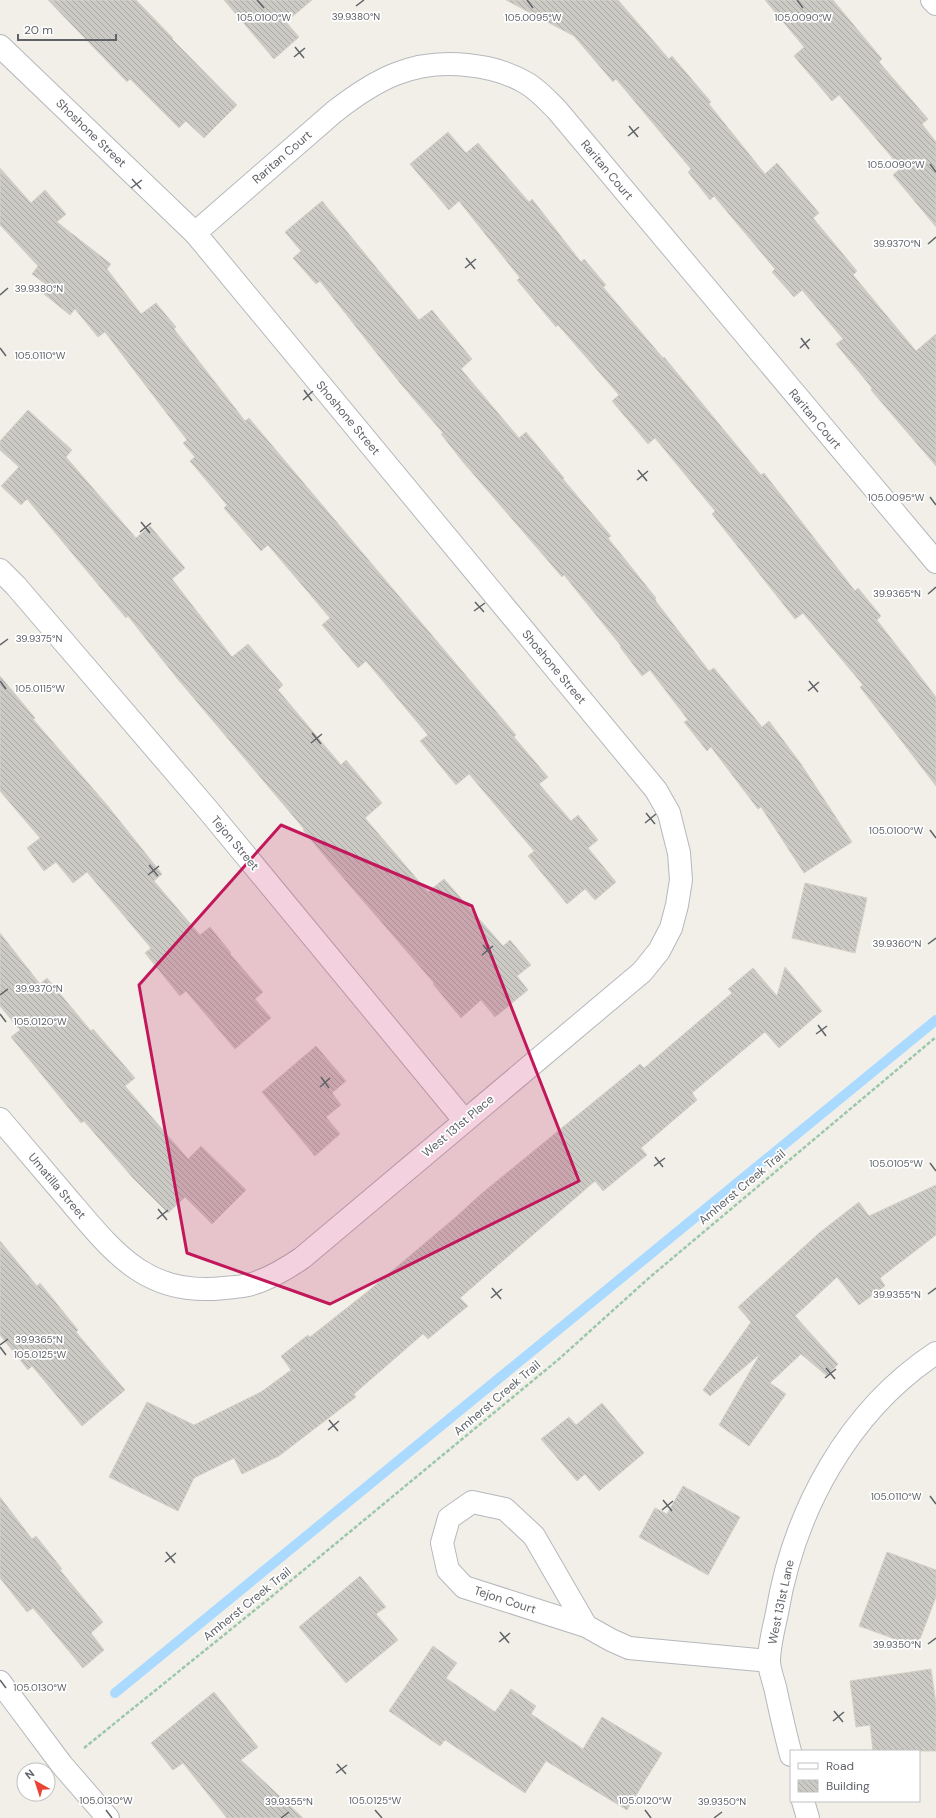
<svg xmlns="http://www.w3.org/2000/svg" width="936" height="1818" font-family="'DM Sans',sans-serif">
<style>
.lines{fill:none;stroke-linecap:round;stroke-linejoin:round}
.stream{stroke:#aadaff;stroke-width:10}
.building{fill:url(#building-back-hatch);stroke:#d6d1c6}
.street-casing{stroke:#b5b8bc;stroke-width:24}
.path{stroke:#9cc7a9;stroke-width:2.5;stroke-dasharray:4 2;stroke-linecap:butt}
.street{stroke:#fff;stroke-width:22}
.marked{fill:#c2185b;fill-opacity:0.2;stroke:#c2185b;stroke-width:3;stroke-linejoin:round}
.ticks{fill:none;stroke:#5f6368;stroke-width:1.5}
.labels{text-anchor:middle;dominant-baseline:central;stroke-width:3.5;stroke-linejoin:round;paint-order:stroke}
.street-label{font-size:12px;fill:#5f6368;stroke:#fff}
.ticks-label{font-size:10px;text-anchor:middle;fill:#5f6368;stroke:#fff;stroke-width:3.5;stroke-linejoin:round;paint-order:stroke}
</style>
<defs>
<pattern id="building-back-hatch" width="6" height="6" patternUnits="userSpaceOnUse"><rect width="6" height="6" fill="#cccac5"/><path d="M-1 5l2 2M0 0l6 6M5-1l2 2" fill="none" stroke="#a9a8a4"/></pattern>
</defs>
<rect width="100%" height="100%" fill="#f1efe8"/>
<g class="lines">
<!-- stream -->
<path class="stream" d="M 115,1693 L 936,1020"/>
</g>
<!-- building -->
<g class="building">
<path d="M 48,0 L 136,0 L 173,38 L 172,39 L 237,105 L 204,138 L 186,121 L 179,128 L 130,79 L 127,82 Z"/>
<path d="M 224,0 L 312,0 L 286,22 L 299,37 L 274,59 Z"/>
<path d="M 506,0 L 618,0 L 669,59 L 672,56 L 711,102 L 709,104 L 765,174 L 777,163 L 819,213 L 813,218 L 857,271 L 853,275 L 916,351 L 936,334 L 936,466 L 871,390 L 872,388 L 836,344 L 843,339 L 802,290 L 794,297 L 772,272 L 775,269 L 714,196 L 710,200 L 688,172 L 691,169 L 616,79 L 613,82 L 574,36 Z"/>
<path d="M 765,0 L 833,0 L 882,59 L 879,62 L 928,119 L 922,124 L 936,142 L 936,227 L 893,175 L 901,168 L 839,95 L 832,101 L 794,56 L 804,47 Z"/>
<path d="M 448,132 L 466,153 L 478,143 L 529,202 L 532,199 L 581,262 L 584,259 L 606,285 L 603,287 L 663,358 L 664,357 L 761,475 L 764,473 L 855,591 L 858,588 L 881,616 L 877,620 L 936,697 L 936,786 L 860,687 L 863,685 L 803,613 L 795,619 L 712,514 L 715,511 L 655,438 L 648,444 L 612,401 L 619,395 L 558,325 L 556,327 L 517,280 L 520,278 L 459,201 L 449,210 L 410,164 Z"/>
<path d="M 0,168 L 31,203 L 45,190 L 66,214 L 57,222 L 111,264 L 107,269 L 141,314 L 156,303 L 176,327 L 174,329 L 245,421 L 249,418 L 516,735 L 514,737 L 548,777 L 539,784 L 571,821 L 578,815 L 598,840 L 588,848 L 616,882 L 595,900 L 585,889 L 567,904 L 528,856 L 534,851 L 469,774 L 456,785 L 420,741 L 428,735 L 366,661 L 358,668 L 322,625 L 330,618 L 268,545 L 261,551 L 224,508 L 227,505 L 190,461 L 195,457 L 183,443 L 187,440 L 105,332 L 98,337 L 75,309 L 70,315 L 39,290 L 44,283 L 32,274 L 38,266 L 0,225 Z"/>
<path d="M 322,201 L 419,320 L 432,310 L 472,359 L 461,369 L 519,438 L 526,432 L 564,478 L 563,479 L 611,536 L 608,538 L 656,598 L 655,600 L 709,671 L 714,668 L 762,727 L 769,721 L 801,764 L 852,842 L 804,873 L 761,807 L 758,809 L 711,747 L 707,751 L 684,722 L 688,720 L 650,670 L 642,676 L 620,647 L 621,646 L 564,575 L 562,577 L 463,462 L 441,434 L 443,433 L 400,383 L 320,281 L 316,284 L 293,258 L 301,251 L 285,232 Z"/>
<path d="M 28,410 L 72,450 L 66,457 L 136,538 L 150,526 L 185,568 L 172,579 L 232,657 L 248,644 L 283,685 L 278,690 L 341,765 L 346,760 L 382,803 L 365,818 L 428,892 L 444,879 L 503,946 L 510,940 L 531,965 L 517,976 L 528,990 L 495,1017 L 481,1000 L 461,1018 L 433,984 L 434,983 L 328,860 L 303,830 L 304,829 L 176,677 L 128,616 L 126,618 L 27,499 L 21,505 L 1,486 L 19,467 L 0,450 L 0,441 Z"/>
<path d="M 0,676 L 35,718 L 33,719 L 107,805 L 162,874 L 154,881 L 200,935 L 210,927 L 231,953 L 230,954 L 263,992 L 255,999 L 271,1018 L 235,1049 L 186,991 L 180,996 L 145,953 L 151,948 L 87,872 L 73,883 L 56,862 L 44,871 L 27,848 L 40,838 L 0,791 Z"/>
<path d="M 805,883 L 867,898 L 855,953 L 792,938 Z"/>
<path d="M 0,933 L 40,984 L 47,978 L 91,1031 L 93,1029 L 135,1078 L 125,1086 L 188,1159 L 201,1146 L 246,1190 L 212,1224 L 185,1197 L 168,1213 L 133,1178 L 84,1121 L 81,1123 L 11,1037 L 20,1030 L 0,1006 Z"/>
<path d="M 785,967 L 822,1011 L 779,1048 L 765,1032 L 692,1093 L 697,1100 L 641,1148 L 647,1155 L 603,1191 L 595,1181 L 460,1298 L 468,1306 L 428,1339 L 423,1334 L 354,1394 L 356,1397 L 279,1456 L 242,1474 L 234,1458 L 194,1478 L 178,1511 L 109,1477 L 147,1402 L 194,1425 L 261,1392 L 291,1370 L 281,1356 L 308,1335 L 310,1337 L 367,1292 L 457,1216 L 481,1194 L 640,1064 L 644,1068 L 732,993 L 728,989 L 753,968 L 777,996 Z"/>
<path d="M 316,1046 L 346,1081 L 332,1093 L 341,1105 L 326,1117 L 340,1134 L 315,1156 L 262,1092 Z"/>
<path d="M 936,1185 L 936,1235 L 880,1278 L 885,1286 L 859,1305 L 837,1277 L 795,1316 L 838,1364 L 827,1376 L 801,1354 L 770,1383 L 786,1394 L 749,1446 L 719,1425 L 760,1354 L 710,1396 L 703,1390 L 751,1322 L 738,1307 L 819,1233 L 859,1202 L 869,1216 Z"/>
<path d="M 0,1241 L 37,1286 L 40,1283 L 78,1330 L 76,1332 L 125,1390 L 82,1426 L 32,1366 L 28,1370 L 0,1335 Z"/>
<path d="M 602,1403 L 644,1453 L 599,1491 L 585,1474 L 577,1481 L 541,1439 L 569,1417 L 576,1425 Z"/>
<path d="M 683,1486 L 740,1517 L 708,1575 L 639,1537 L 655,1508 L 667,1514 Z"/>
<path d="M 0,1497 L 32,1539 L 36,1536 L 62,1569 L 60,1570 L 103,1622 L 91,1633 L 104,1650 L 83,1668 L 33,1608 L 27,1612 L 0,1578 Z"/>
<path d="M 887,1552 L 936,1570 L 936,1597 L 917,1647 L 859,1626 Z"/>
<path d="M 360,1576 L 386,1607 L 376,1614 L 398,1640 L 346,1683 L 299,1627 Z"/>
<path d="M 433,1646 L 457,1663 L 446,1678 L 495,1712 L 511,1689 L 536,1706 L 531,1714 L 583,1749 L 602,1717 L 662,1753 L 627,1810 L 546,1761 L 525,1793 L 445,1740 L 440,1746 L 389,1711 Z"/>
<path d="M 931,1669 L 936,1704 L 936,1751 L 873,1751 L 870,1725 L 856,1727 L 850,1681 Z"/>
<path d="M 214,1692 L 258,1747 L 241,1760 L 303,1818 L 227,1818 L 183,1763 L 173,1770 L 151,1743 Z"/>
</g>
<g class="lines">
<!-- street casing -->
<g class="street-casing">
<g id="street">
<path d="M 932,0 L 936,4"/>
<path d="M 0,46 L 195,233 L 656,790 L 669,813 L 679,853 L 681,880 L 677,905 L 671,928 L 659,951 L 642,972 L 302,1258 C 286,1269 268,1280 248,1285 C 241,1287 232,1287 224,1288 C 147,1297 114,1253 69,1200 C 46,1173 23,1146 0,1119"/>
<path d="M 195,233 L 334,112 C 376,79 413,59 467,65 C 488,67 510,73 528,84 C 539,91 548,101 557,110 L 936,562"/>
<path d="M 0,570 L 16,586 L 208,810 L 464,1120"/>
<path d="M 586,1626 L 464,1587 L 448,1570 L 442,1543 L 449,1518 L 472,1502 L 505,1509 L 534,1536 L 586,1626 L 611,1640 L 629,1648 L 769,1661"/>
<path d="M 0,1682 L 62,1765 L 108,1818"/>
<path d="M 791,1755 C 785,1733 780,1710 775,1687 C 773,1679 769,1669 769,1661 C 769,1646 774,1627 777,1613 C 794,1511 848,1411 936,1353"/>
<path d="M 803,1801 L 808,1818"/>
</g>
</g>
<!-- path -->
<path class="path" d="M 84,1748 L 271,1597 L 559,1359 L 650,1277 L 936,1037"/>
<!-- street -->
<use href="#street" class="street"/>
</g>
<!-- marked area -->
<path class="marked" d="M 281,825 L 472,906 L 579,1181 L 330,1304 L 187,1253 L 139,985 Z"/>
<!-- ticks -->
<path class="ticks" d="M 257,0 L 264,8M 527,0 L 533,8M 797,0 L 803,8M 356,6 L 364,0M 295,47 L 304,58M 294,57 L 305,48M 629,126 L 638,137M 628,136 L 639,127M 930,164 L 936,172M 132,179 L 141,189M 131,188 L 142,180M 928,244 L 936,237M 466,258 L 475,269M 465,268 L 476,259M 0,295 L 8,288M 801,338 L 809,349M 0,348 L 6,356M 800,348 L 810,339M 304,390 L 312,401M 303,400 L 313,391M 638,470 L 647,481M 637,480 L 648,471M 930,497 L 936,505M 141,522 L 150,533M 140,532 L 151,523M 928,594 L 936,587M 475,602 L 484,612M 474,611 L 485,603M 0,645 L 8,639M 0,681 L 6,689M 809,681 L 818,692M 808,691 L 819,682M 312,733 L 321,744M 311,743 L 322,734M 646,813 L 655,824M 645,823 L 656,814M 930,830 L 936,838M 149,865 L 158,876M 148,875 L 159,866M 928,944 L 936,938M 483,945 L 492,956M 482,955 L 493,946M 0,995 L 8,989M 0,1014 L 6,1022M 818,1025 L 826,1036M 816,1034 L 827,1026M 321,1077 L 329,1088M 320,1087 L 330,1078M 655,1157 L 663,1167M 930,1163 L 936,1171M 654,1166 L 665,1158M 158,1209 L 167,1220M 157,1219 L 168,1210M 492,1288 L 501,1299M 928,1294 L 936,1288M 491,1298 L 502,1289M 0,1345 L 8,1339M 0,1347 L 6,1355M 826,1368 L 835,1379M 825,1378 L 836,1369M 329,1420 L 338,1431M 328,1430 L 339,1421M 930,1496 L 936,1504M 663,1500 L 672,1511M 662,1510 L 673,1501M 166,1552 L 175,1563M 165,1562 L 176,1553M 500,1632 L 509,1643M 499,1642 L 510,1633M 928,1644 L 936,1638M 0,1680 L 6,1688M 834,1711 L 843,1722M 833,1721 L 844,1712M 337,1764 L 346,1774M 336,1773 L 347,1765M 106,1810 L 112,1818M 375,1810 L 382,1818M 645,1810 L 651,1818M 281,1818 L 289,1812M 714,1818 L 722,1812"/>
<g class="labels">
<!-- street labels -->
<g class="street-label">
<text transform="translate(91 133) rotate(44)">Shoshone Street</text>
<text transform="translate(282 157) rotate(-41)">Raritan Court</text>
<text transform="translate(607 170) rotate(50)">Raritan Court</text>
<text transform="translate(348 418) rotate(50)">Shoshone Street</text>
<text transform="translate(815 419) rotate(50)">Raritan Court</text>
<text transform="translate(554 667) rotate(50)">Shoshone Street</text>
<text transform="translate(235 843) rotate(50)">Tejon Street</text>
<text transform="translate(458 1126) rotate(-40)">West 131st Place</text>
<text transform="translate(57 1186) rotate(50)">Umatilla Street</text>
<text transform="translate(742 1187) rotate(-40)">Amherst Creek Trail</text>
<text transform="translate(497 1398) rotate(-40)">Amherst Creek Trail</text>
<text transform="translate(505 1600) rotate(18)">Tejon Court</text>
<text transform="translate(781 1602) rotate(-78)">West 131st Lane</text>
<text transform="translate(247 1604) rotate(-39)">Amherst Creek Trail</text>
</g>
</g>
<g class="ticks-label">
<text x="356" y="20">39.9380°N</text>
<text x="533" y="21">105.0095°W</text>
<text x="264" y="21">105.0100°W</text>
<text x="803" y="21">105.0090°W</text>
<text x="896" y="168">105.0090°W</text>
<text x="897" y="247">39.9370°N</text>
<text x="39" y="292">39.9380°N</text>
<text x="40" y="359">105.0110°W</text>
<text x="896" y="501">105.0095°W</text>
<text x="897" y="597">39.9365°N</text>
<text x="39" y="642">39.9375°N</text>
<text x="40" y="692">105.0115°W</text>
<text x="896" y="834">105.0100°W</text>
<text x="897" y="947">39.9360°N</text>
<text x="39" y="992">39.9370°N</text>
<text x="40" y="1025">105.0120°W</text>
<text x="896" y="1167">105.0105°W</text>
<text x="897" y="1298">39.9355°N</text>
<text x="39" y="1343">39.9365°N</text>
<text x="40" y="1358">105.0125°W</text>
<text x="896" y="1500">105.0110°W</text>
<text x="897" y="1648">39.9350°N</text>
<text x="40" y="1691">105.0130°W</text>
<text x="106" y="1804">105.0130°W</text>
<text x="375" y="1804">105.0125°W</text>
<text x="645" y="1804">105.0120°W</text>
<text x="289" y="1805">39.9355°N</text>
<text x="722" y="1805">39.9350°N</text>
</g>
<!-- legend -->
<rect x="790" y="1750" width="130" height="52" fill="#ffffff" stroke="#bfc1c3"/>
<rect x="798" y="1763" width="20" height="6" fill="#ffffff" stroke="#bfc1c3"/>
<text x="826" y="1770" font-size="12" fill="#5f6368">Road</text>
<rect x="798" y="1780" width="20" height="12" fill="url(#building-back-hatch)" stroke="#bfc1c3"/>
<text x="826" y="1790" font-size="12" fill="#5f6368">Building</text>
<!-- north arrow -->
<g transform="translate(36 1782) rotate(321)"><circle r="19" fill="#ffffff" stroke="#bfc1c3"/>
<path d="M0-3L7 15L0 10L-7 15Z" fill="#ea4335"/>
<text y="-6" font-size="11" font-weight="bold" text-anchor="middle" fill="#5f6368">N</text>
</g>
<!-- scale -->
<path d="M18 34v6h98v-6" fill="none" stroke="#5f6368" stroke-width="2"/>
<text x="24" y="34" font-size="12" fill="#5f6368" stroke="#ffffff" stroke-width="3" paint-order="stroke">20 m</text>
</svg>
